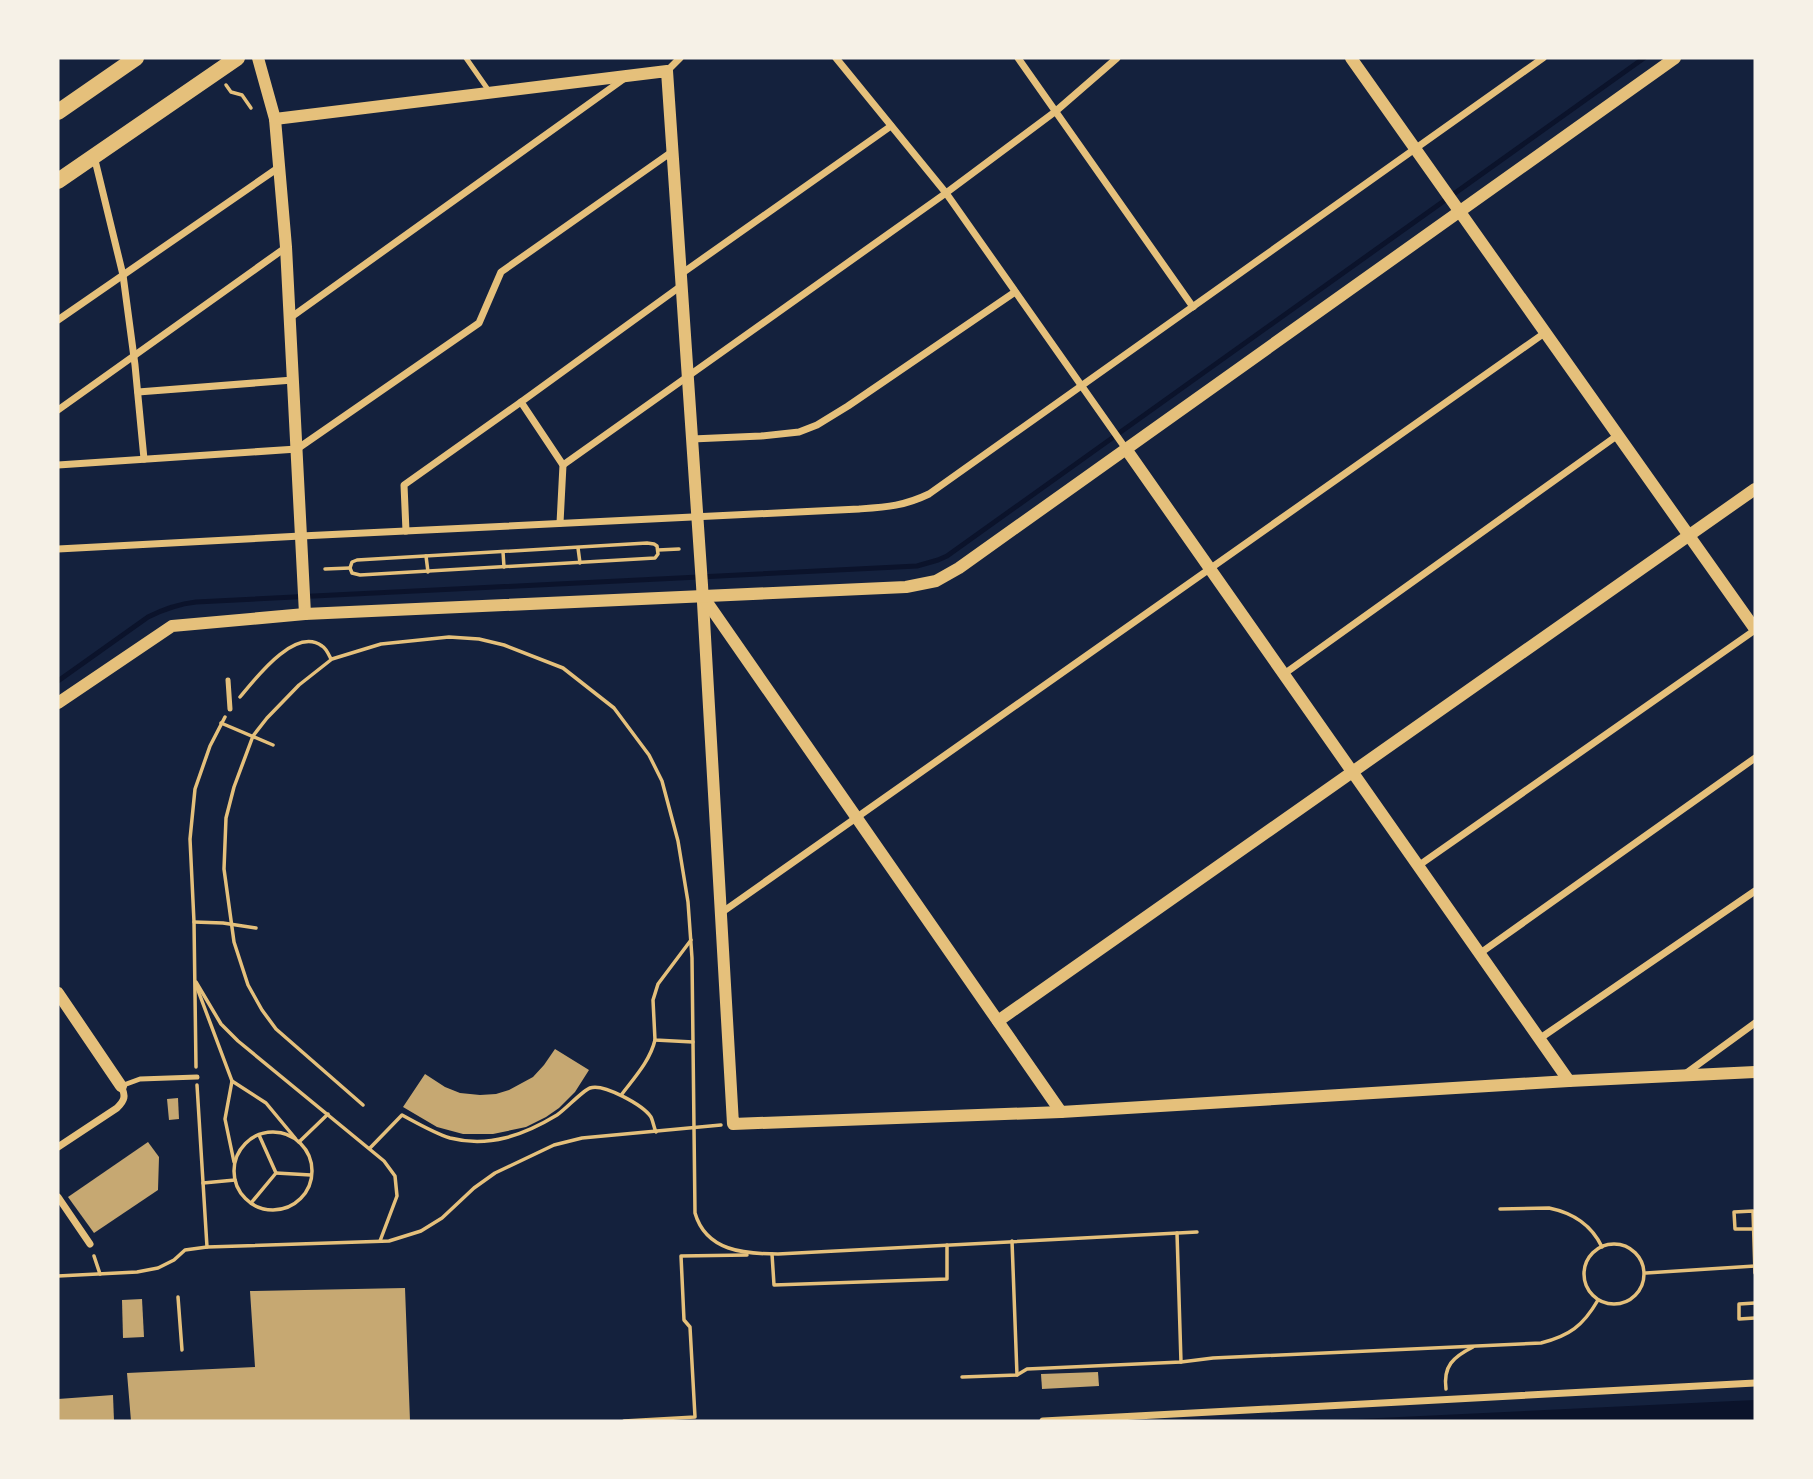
<svg xmlns="http://www.w3.org/2000/svg" width="1813" height="1479" font-family="'Noto Serif',serif">
<style>
.water{fill:#0b132b}
.lines{fill:none;stroke-linecap:round;stroke-linejoin:round}
.stream{stroke:#0b132b;stroke-width:5}
.building{fill:#c6a872}
.path{stroke:#e5c07b;stroke-width:3.5}
.service{stroke:#e5c07b;stroke-width:5}
.minor{stroke:#e5c07b;stroke-width:7}
.tertiary{stroke:#e5c07b;stroke-width:12}
.primary{stroke:#e5c07b;stroke-width:16}
</style>
<rect width="100%" height="100%" fill="#14213d"/>
<!-- water -->
<path class="water" d="M 1755,1400 L 1755,1421 L 1316,1421 Z"/>
<g class="lines">
<!-- stream -->
<path class="stream" d="M 58,681 L 148,617 C 164,609 178,604 196,602 L 917,566 L 938,560 L 947,556 L 1644,58"/>
</g>
<!-- building -->
<g class="building">
<path d="M 555,1049 L 589,1070 L 575,1092 L 559,1108 L 546,1117 L 526,1127 L 493,1134 L 463,1134 L 437,1127 L 403,1107 L 425,1074 L 445,1087 L 460,1093 L 480,1095 L 496,1094 L 509,1090 L 533,1077 L 544,1065 Z"/>
<path d="M 178,1098 L 179,1119 L 169,1120 L 167,1099 Z"/>
<path d="M 148,1142 L 159,1157 L 158,1190 L 94,1233 L 68,1197 Z"/>
<path d="M 405,1288 L 410,1421 L 131,1421 L 127,1373 L 255,1367 L 250,1291 Z"/>
<path d="M 142,1299 L 144,1337 L 123,1338 L 122,1300 Z"/>
<path d="M 1098,1372 L 1099,1386 L 1042,1389 L 1041,1374 Z"/>
<path d="M 113,1395 L 114,1421 L 58,1421 L 58,1399 Z"/>
</g>
<g class="lines">
<!-- path -->
<g class="path">
<path d="M 226,85 L 231,92 L 242,95 L 251,108"/>
<path d="M 647,543 L 654,544 L 657,546 L 658,554 L 655,558 L 360,575 L 352,573 L 350,568 L 352,562 L 357,560 Z"/>
<path d="M 578,548 L 580,563"/>
<path d="M 658,550 L 679,549"/>
<path d="M 503,552 L 504,567"/>
<path d="M 426,556 L 428,572"/>
<path d="M 325,569 L 350,568"/>
<path d="M 240,697 C 255,679 295,626 322,646 C 326,648 329,655 331,659"/>
<path d="M 221,723 L 273,745"/>
<path d="M 194,922 L 223,923 L 256,928"/>
<path d="M 691,940 L 658,984 L 653,1000 L 655,1040 L 693,1042"/>
<path d="M 196,982 L 221,1024 L 238,1041 L 384,1161 L 395,1176 L 397,1196 L 380,1241"/>
<path d="M 196,985 L 232,1081"/>
<path d="M 196,1067 L 194,922 L 190,839 L 195,789 L 210,746 L 225,717"/>
<path d="M 197,1085 L 207,1247"/>
<path d="M 622,1094 C 634,1078 650,1061 655,1040"/>
<path d="M 363,1105 L 276,1029 L 262,1010 L 248,985 L 234,942 L 224,869 L 226,818 L 234,787 L 253,736 L 267,718 L 299,685 L 332,659 L 381,644 L 449,637 L 479,639 L 504,645 L 563,668 L 614,708 L 649,755 L 662,781 L 678,841 L 688,902 L 692,958 L 695,1213 C 706,1251 744,1254 778,1254 L 1197,1232"/>
<circle cx="273" cy="1171" r="39"/>
<path d="M 299,1142 L 328,1114"/>
<path d="M 370,1148 L 402,1115 C 417,1123 434,1133 450,1138 C 489,1148 524,1135 557,1115 C 566,1109 582,1091 590,1088 C 603,1083 643,1105 651,1117 C 653,1121 654,1128 656,1132"/>
<path d="M 234,1162 L 225,1119 L 232,1081 L 266,1103 L 295,1138"/>
<path d="M 276,1173 L 311,1175"/>
<path d="M 203,1183 L 235,1180"/>
<path d="M 251,1203 L 276,1173 L 259,1135"/>
<path d="M 1500,1209 L 1549,1208 C 1573,1213 1591,1224 1602,1247"/>
<path d="M 1755,1228 L 1754,1229 L 1735,1229 L 1734,1212 L 1753,1211 L 1755,1273"/>
<path d="M 1012,1241 L 1017,1375"/>
<circle cx="1614" cy="1274" r="30"/>
<path d="M 772,1254 L 774,1285 L 947,1279 L 947,1245"/>
<path d="M 94,1256 L 100,1274"/>
<path d="M 1646,1273 L 1755,1266"/>
<path d="M 58,1276 L 137,1272 L 158,1268 L 174,1260 L 185,1250 L 207,1247 L 389,1241 L 421,1231 L 442,1218 L 474,1188 L 495,1173 L 554,1145 L 582,1138 L 721,1125"/>
<path d="M 178,1297 L 182,1350"/>
<path d="M 1755,1303 L 1739,1304 L 1739,1319 L 1755,1318"/>
<path d="M 1181,1362 L 1213,1358 L 1541,1343 C 1569,1336 1583,1326 1598,1300"/>
<path d="M 962,1377 L 1017,1375 L 1027,1369 L 1181,1362 L 1177,1233"/>
<path d="M 1446,1389 C 1443,1366 1453,1357 1473,1347"/>
<path d="M 624,1421 L 695,1417 L 690,1327 L 684,1320 L 681,1256 L 747,1255"/>
</g>
<!-- service -->
<g class="service">
<path d="M 466,58 L 489,91"/>
<path d="M 228,680 L 230,709"/>
<path d="M 121,1086 L 140,1079 L 197,1077"/>
</g>
<!-- minor -->
<g class="minor">
<path d="M 836,58 L 946,193 L 1126,449"/>
<path d="M 1018,58 L 1193,307"/>
<path d="M 667,71 L 680,58"/>
<path d="M 94,156 L 123,275 L 135,365 L 144,459"/>
<path d="M 681,274 L 891,126"/>
<path d="M 290,318 L 625,78"/>
<path d="M 58,320 L 278,168"/>
<path d="M 138,392 L 293,380"/>
<path d="M 58,410 L 285,248"/>
<path d="M 692,439 L 761,436 L 799,432 L 817,425 L 848,406 L 1015,292"/>
<path d="M 58,465 L 297,449 L 479,323 L 501,272 L 673,151"/>
<path d="M 563,465 L 946,193 L 1056,111 L 1117,58"/>
<path d="M 560,523 L 563,465 L 521,402 L 681,286"/>
<path d="M 406,531 L 404,485 L 521,402"/>
<path d="M 58,549 L 301,536 L 859,509 C 887,507 904,506 929,494 L 1543,58"/>
<path d="M 1284,674 L 1618,435"/>
<path d="M 1418,866 L 1755,630"/>
<path d="M 721,913 L 1546,332"/>
<path d="M 1479,954 L 1755,758"/>
<path d="M 1539,1039 L 1755,891"/>
<path d="M 1685,1074 L 1755,1023"/>
<path d="M 58,1147 L 117,1108 C 125,1100 126,1096 121,1086"/>
<path d="M 58,1197 L 90,1244"/>
<path d="M 1043,1421 L 1755,1383"/>
</g>
<!-- tertiary -->
<g class="tertiary">
<path d="M 258,58 L 275,119 L 286,247 L 305,614"/>
<path d="M 1351,58 L 1755,629"/>
<path d="M 275,119 L 667,71 L 702,585 L 733,1124 L 1061,1112 L 1569,1081 L 1755,1072"/>
<path d="M 1126,449 L 1569,1081"/>
<path d="M 704,598 L 1061,1112"/>
<path d="M 58,703 L 172,626 L 305,614 L 906,587 L 936,581 L 959,568 L 1675,58"/>
<path d="M 58,993 L 121,1086"/>
<path d="M 998,1021 L 1755,489"/>
</g>
<!-- primary -->
<g class="primary">
<path d="M 58,112 L 136,58"/>
<path d="M 58,181 L 237,58"/>
</g>
</g>
<!-- border -->
<rect width="1813" height="1479" fill="none" stroke="#f6f1e7" stroke-width="119"/>
</svg>
